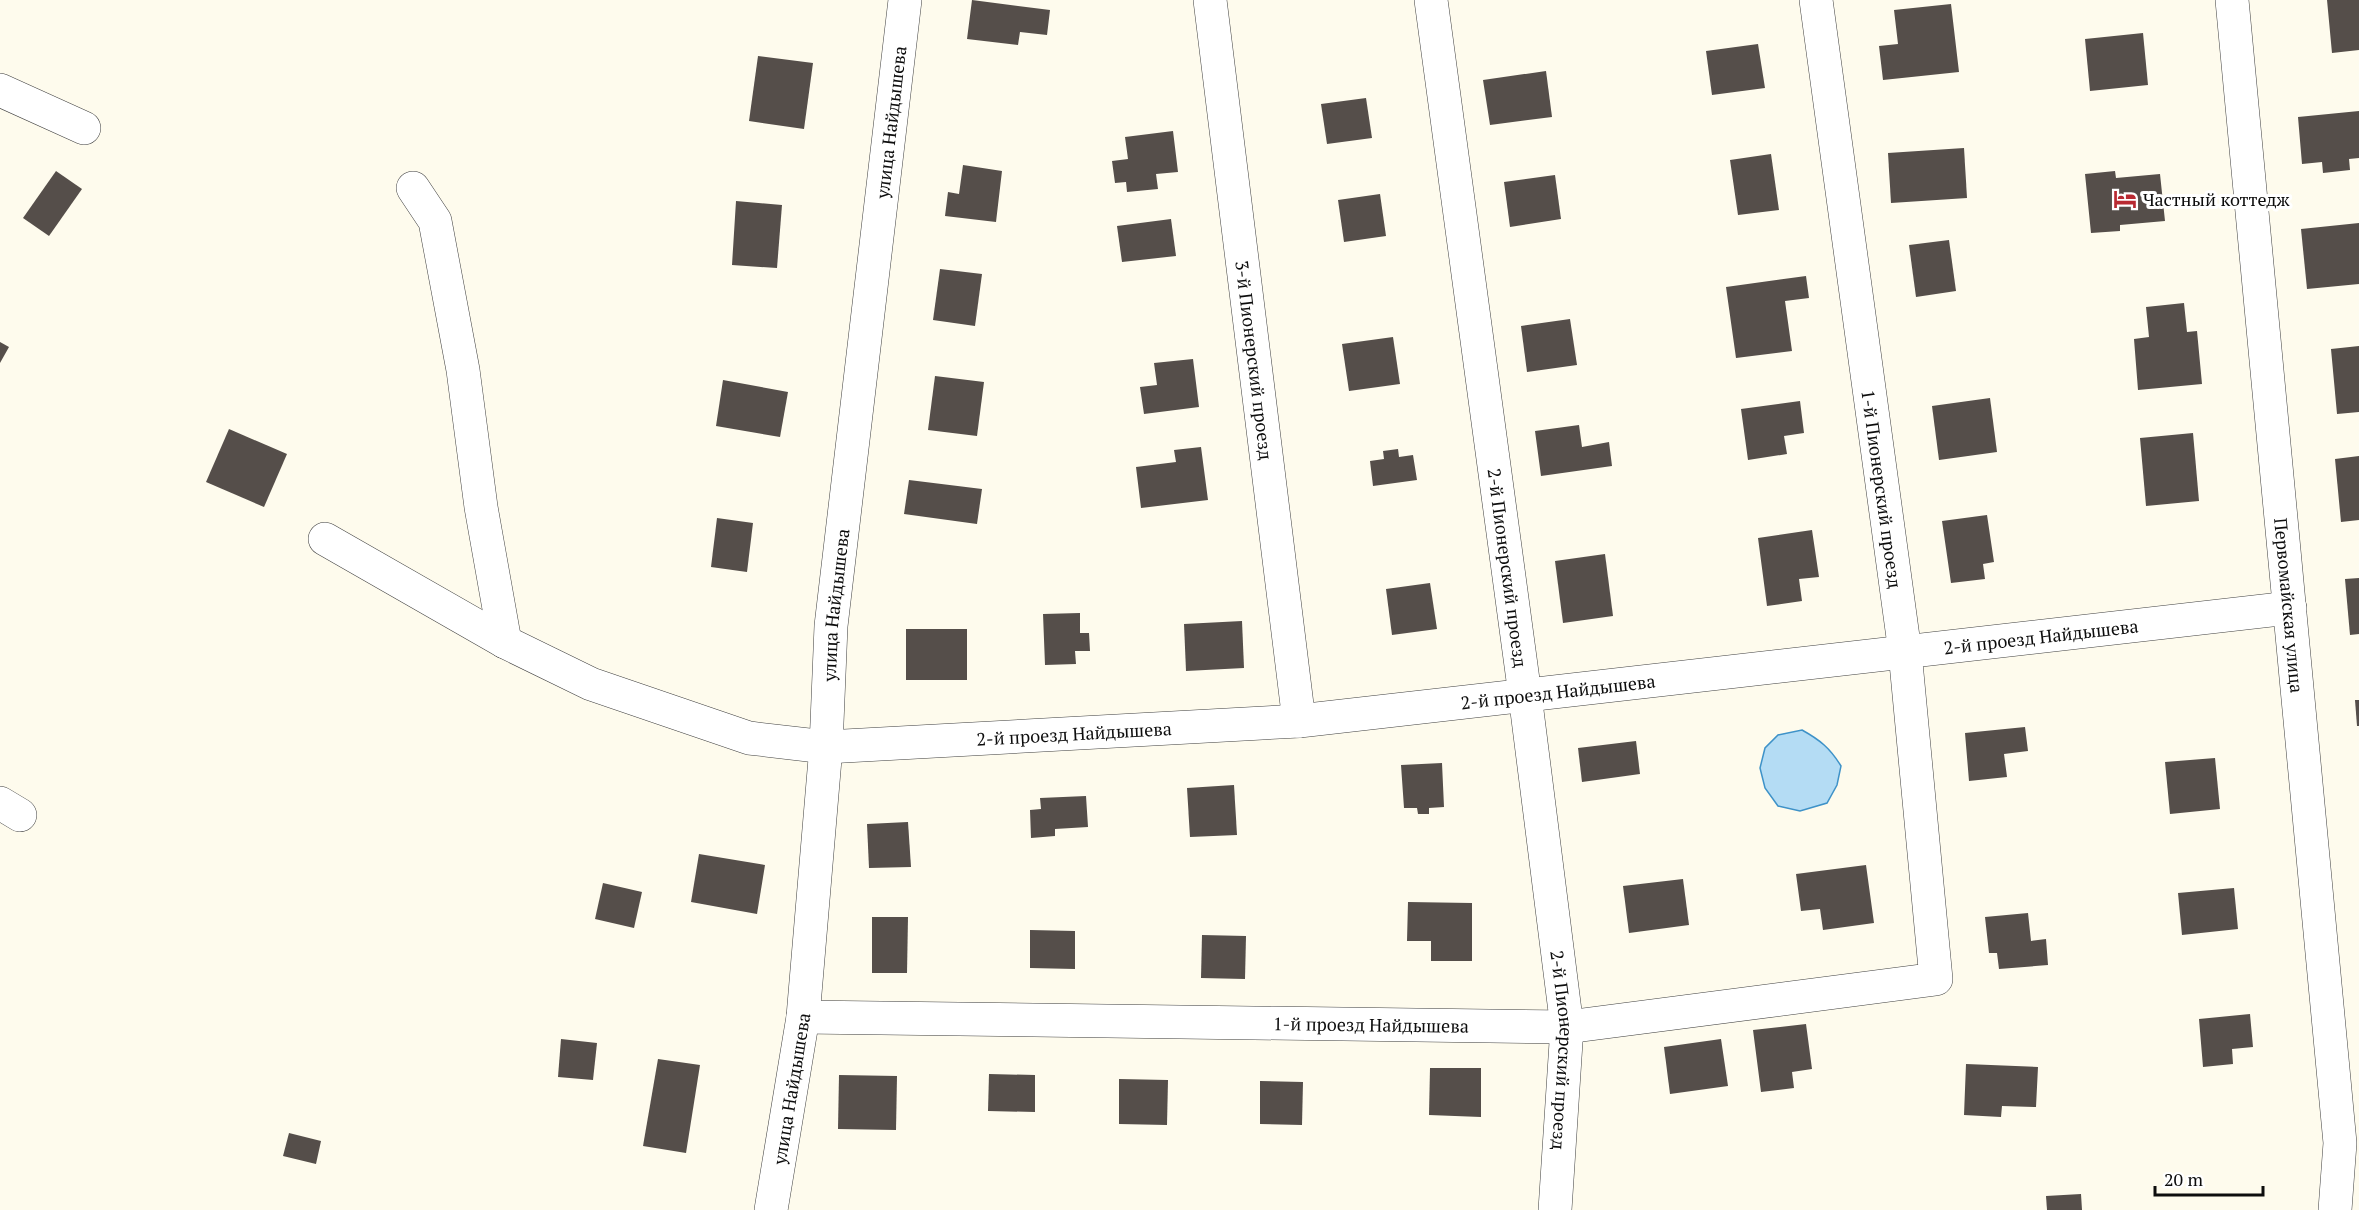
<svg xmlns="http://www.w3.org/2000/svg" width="2359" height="1210" font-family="'PT Serif',serif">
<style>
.water{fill:#b4dcf4;stroke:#3e92c8;stroke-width:1.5}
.building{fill:#554e4a}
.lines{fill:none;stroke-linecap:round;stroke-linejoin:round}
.minor-casing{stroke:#404040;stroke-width:34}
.minor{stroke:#fff;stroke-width:33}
.labels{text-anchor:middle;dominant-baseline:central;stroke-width:6;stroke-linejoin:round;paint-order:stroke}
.street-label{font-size:18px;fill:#0d0d0d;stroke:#fff}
.poi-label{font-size:18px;fill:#0d0d0d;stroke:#fff;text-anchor:start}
</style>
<rect width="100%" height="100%" fill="#fefbed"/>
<!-- water -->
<path class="water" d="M 1802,730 C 1820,740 1830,748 1841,766 L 1837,785 L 1827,803 L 1800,811 L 1778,806 L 1765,788 L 1760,768 L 1765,748 L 1778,735 Z"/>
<!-- building -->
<g class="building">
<path d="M 972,0 L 1050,10 L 1047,35 L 1020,32 L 1018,45 L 967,39 Z"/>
<path d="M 2327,0 L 2359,0 L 2359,50 L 2332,53 Z"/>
<path d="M 1951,4 L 1959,72 L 1883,80 L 1879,46 L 1898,44 L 1894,10 Z"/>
<path d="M 2143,33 L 2148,85 L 2090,91 L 2085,39 Z"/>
<path d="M 1758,44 L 1765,88 L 1712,95 L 1706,51 Z"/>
<path d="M 758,56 L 813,63 L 804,129 L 749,121 Z"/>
<path d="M 1546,71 L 1552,117 L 1490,125 L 1483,80 Z"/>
<path d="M 1366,98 L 1372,138 L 1327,144 L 1321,104 Z"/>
<path d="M 2359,111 L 2359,158 L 2349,159 L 2350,170 L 2323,173 L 2322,162 L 2302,164 L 2298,117 Z"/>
<path d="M 1173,131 L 1178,172 L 1156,174 L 1158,189 L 1127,192 L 1126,182 L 1115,183 L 1112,161 L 1128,159 L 1125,137 Z"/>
<path d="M 1964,148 L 1967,198 L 1891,203 L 1888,153 Z"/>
<path d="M 1771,154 L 1779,210 L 1738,215 L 1730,160 Z"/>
<path d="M 963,165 L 1002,171 L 996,222 L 945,216 L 948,192 L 959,194 Z"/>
<path d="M 56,171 L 82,189 L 49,236 L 23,218 Z"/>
<path d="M 2115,171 L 2116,178 L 2160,174 L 2165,221 L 2120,225 L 2120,231 L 2091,233 L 2085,174 Z"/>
<path d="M 1555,175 L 1561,219 L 1510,227 L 1504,182 Z"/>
<path d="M 1380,194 L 1386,236 L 1344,242 L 1338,200 Z"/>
<path d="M 736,201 L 782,205 L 777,268 L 732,265 Z"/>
<path d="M 1171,219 L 1176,256 L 1122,262 L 1117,226 Z"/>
<path d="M 2359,223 L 2359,284 L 2307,289 L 2301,229 Z"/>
<path d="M 1949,240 L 1956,291 L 1916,297 L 1909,245 Z"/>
<path d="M 940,269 L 982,274 L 975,326 L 933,320 Z"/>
<path d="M 1806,276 L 1809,298 L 1785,301 L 1792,351 L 1736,358 L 1726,287 Z"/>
<path d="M 2184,303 L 2187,332 L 2197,331 L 2202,384 L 2138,390 L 2134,339 L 2149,337 L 2146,307 Z"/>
<path d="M 1570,319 L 1577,365 L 1527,372 L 1521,326 Z"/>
<path d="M 1393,337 L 1400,384 L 1349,391 L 1342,344 Z"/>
<path d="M 0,342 L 9,347 L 0,363 Z"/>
<path d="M 2359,346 L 2359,412 L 2337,414 L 2331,349 Z"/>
<path d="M 1193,359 L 1199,407 L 1144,414 L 1140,387 L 1157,385 L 1154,363 Z"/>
<path d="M 935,376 L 984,382 L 977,436 L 928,430 Z"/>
<path d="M 723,380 L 788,392 L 780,437 L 716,426 Z"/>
<path d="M 1990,398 L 1997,452 L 1939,460 L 1932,406 Z"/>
<path d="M 1800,401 L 1804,433 L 1784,436 L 1787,454 L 1748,460 L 1741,409 Z"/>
<path d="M 1579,425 L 1582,447 L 1609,442 L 1612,466 L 1541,476 L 1535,431 Z"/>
<path d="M 229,429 L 287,454 L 264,507 L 206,482 Z"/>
<path d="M 2193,433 L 2199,501 L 2146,506 L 2140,438 Z"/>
<path d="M 1201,447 L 1208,500 L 1141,508 L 1136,467 L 1176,462 L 1174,450 Z"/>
<path d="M 1398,449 L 1399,457 L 1413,455 L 1417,480 L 1373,486 L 1370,461 L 1384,459 L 1383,451 Z"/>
<path d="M 2359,456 L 2359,520 L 2341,522 L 2335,459 Z"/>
<path d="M 909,480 L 982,489 L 977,524 L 904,514 Z"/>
<path d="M 1987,515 L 1994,562 L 1983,564 L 1985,579 L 1951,583 L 1942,521 Z"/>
<path d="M 717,518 L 753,523 L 747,572 L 711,567 Z"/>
<path d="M 1812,530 L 1819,577 L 1799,579 L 1802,601 L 1767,606 L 1758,538 Z"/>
<path d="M 1605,554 L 1613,616 L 1563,623 L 1555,561 Z"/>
<path d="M 2359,578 L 2359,634 L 2350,635 L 2345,579 Z"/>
<path d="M 1430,583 L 1437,629 L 1392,635 L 1386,589 Z"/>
<path d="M 1080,613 L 1080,633 L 1089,633 L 1090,651 L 1075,651 L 1076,664 L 1045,665 L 1043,614 Z"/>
<path d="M 1242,621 L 1244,668 L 1186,671 L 1184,624 Z"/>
<rect x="906" y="629" width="61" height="51"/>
<path d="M 2355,700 L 2359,700 L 2359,726 L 2357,726 Z"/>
<path d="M 2025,727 L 2028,751 L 2004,754 L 2007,777 L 1969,781 L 1965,733 Z"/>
<path d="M 1636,741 L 1640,774 L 1582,782 L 1578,748 Z"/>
<path d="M 2215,758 L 2220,809 L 2170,814 L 2165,762 Z"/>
<path d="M 1442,763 L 1444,807 L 1429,808 L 1429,814 L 1418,814 L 1417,808 L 1404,808 L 1401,765 Z"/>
<path d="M 1234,785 L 1237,835 L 1190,837 L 1187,788 Z"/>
<path d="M 1086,796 L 1088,827 L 1055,829 L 1055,836 L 1031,838 L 1030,810 L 1041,809 L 1040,798 Z"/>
<path d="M 908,822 L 911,867 L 869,868 L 867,824 Z"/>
<path d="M 699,854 L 765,865 L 757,914 L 691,902 Z"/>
<path d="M 1866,865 L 1874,923 L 1823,930 L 1820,909 L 1801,911 L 1796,874 Z"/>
<path d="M 1683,879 L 1689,925 L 1629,933 L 1623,886 Z"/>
<path d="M 603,883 L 642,892 L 634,928 L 595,919 Z"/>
<path d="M 2234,888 L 2238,929 L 2182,935 L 2178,893 Z"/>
<path d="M 1408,902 L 1472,903 L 1472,961 L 1431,961 L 1431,941 L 1407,941 Z"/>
<path d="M 2028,913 L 2031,941 L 2046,939 L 2048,965 L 1999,969 L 1997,953 L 1989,953 L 1985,917 Z"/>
<path d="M 872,917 L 908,917 L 907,973 L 872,973 Z"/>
<path d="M 1030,930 L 1075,931 L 1075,969 L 1030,968 Z"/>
<path d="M 1202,935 L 1246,936 L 1245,979 L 1201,978 Z"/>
<path d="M 2250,1014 L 2253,1047 L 2232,1049 L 2233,1064 L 2203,1067 L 2199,1019 Z"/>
<path d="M 1806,1024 L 1812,1069 L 1792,1072 L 1794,1088 L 1761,1092 L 1753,1030 Z"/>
<path d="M 561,1039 L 597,1043 L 593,1080 L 558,1077 Z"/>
<path d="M 1721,1039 L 1728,1086 L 1670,1094 L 1664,1047 Z"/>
<path d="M 658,1059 L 700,1065 L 686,1153 L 643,1146 Z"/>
<path d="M 1966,1064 L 2038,1067 L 2036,1107 L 2002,1106 L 2001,1117 L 1964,1115 Z"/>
<path d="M 1430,1068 L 1481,1068 L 1481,1117 L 1429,1115 Z"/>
<path d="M 989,1074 L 1035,1075 L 1035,1112 L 988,1111 Z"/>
<path d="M 839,1075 L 897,1076 L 896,1130 L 838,1129 Z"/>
<path d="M 1119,1079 L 1168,1080 L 1167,1125 L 1119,1124 Z"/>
<path d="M 1260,1081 L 1303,1082 L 1302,1125 L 1260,1124 Z"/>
<path d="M 289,1133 L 321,1141 L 316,1164 L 283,1156 Z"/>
<path d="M 2081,1194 L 2082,1210 L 2047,1210 L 2046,1196 Z"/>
</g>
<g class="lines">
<!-- minor casing -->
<g class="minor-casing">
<g id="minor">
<path id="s1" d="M 1210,0 L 1299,721"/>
<path id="s2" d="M 1431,0 L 1525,695 L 1567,1027 L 1555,1210"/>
<path id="s3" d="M 2232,0 L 2340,1143 L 2335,1210"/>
<path d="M 0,90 L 84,128"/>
<path d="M 413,188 L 435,221 L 463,370 L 481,507 L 505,642"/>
<path id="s4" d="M 325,539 L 505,642 L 591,684 L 749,738 L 826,747 L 1299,721 L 2290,608"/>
<path d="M 0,803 L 20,815"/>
<path id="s5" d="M 803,1017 L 1567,1027 L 1936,979 L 1905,652 L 1816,0"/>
<path id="s6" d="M 771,1210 L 803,1017 L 826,747 L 831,626 L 905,0"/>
</g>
</g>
<!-- minor -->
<use href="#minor" class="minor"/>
</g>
<!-- icons -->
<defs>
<g id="hotel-bare" transform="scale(1.8)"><path d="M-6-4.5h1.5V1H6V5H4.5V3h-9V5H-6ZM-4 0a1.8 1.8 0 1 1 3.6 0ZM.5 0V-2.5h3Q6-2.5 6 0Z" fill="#b82a32" stroke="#fff" stroke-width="2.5" paint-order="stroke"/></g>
</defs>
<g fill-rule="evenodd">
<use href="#hotel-bare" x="2125" y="199"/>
</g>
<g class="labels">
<!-- street labels -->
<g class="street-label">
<text stroke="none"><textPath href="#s6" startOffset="1095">улица Найдышева</textPath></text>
<text stroke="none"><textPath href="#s1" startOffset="363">3-й Пионерский проезд</textPath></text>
<text transform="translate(1882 489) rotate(82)">1-й Пионерский проезд</text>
<text stroke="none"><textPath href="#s2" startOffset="573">2-й Пионерский проезд</textPath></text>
<text stroke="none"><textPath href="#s6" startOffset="609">улица Найдышева</textPath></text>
<text stroke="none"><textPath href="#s3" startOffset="608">Первомайская улица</textPath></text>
<text stroke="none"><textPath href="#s4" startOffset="1768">2-й проезд Найдышева</textPath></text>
<text stroke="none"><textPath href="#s4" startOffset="1282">2-й проезд Найдышева</textPath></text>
<text stroke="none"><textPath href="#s4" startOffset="796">2-й проезд Найдышева</textPath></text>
<text stroke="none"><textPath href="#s5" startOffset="568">1-й проезд Найдышева</textPath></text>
<text stroke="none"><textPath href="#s2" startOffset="1059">2-й Пионерский проезд</textPath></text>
<text stroke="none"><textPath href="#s6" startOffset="123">улица Найдышева</textPath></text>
</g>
<!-- poi labels -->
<g class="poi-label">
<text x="2143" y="199">Частный коттедж</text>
</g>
</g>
<!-- scale -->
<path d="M2155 1186v9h108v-9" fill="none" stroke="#0d0d0d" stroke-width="3"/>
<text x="2164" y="1186" font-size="18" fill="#0d0d0d" stroke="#ffffff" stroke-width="4.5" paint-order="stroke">20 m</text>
</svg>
